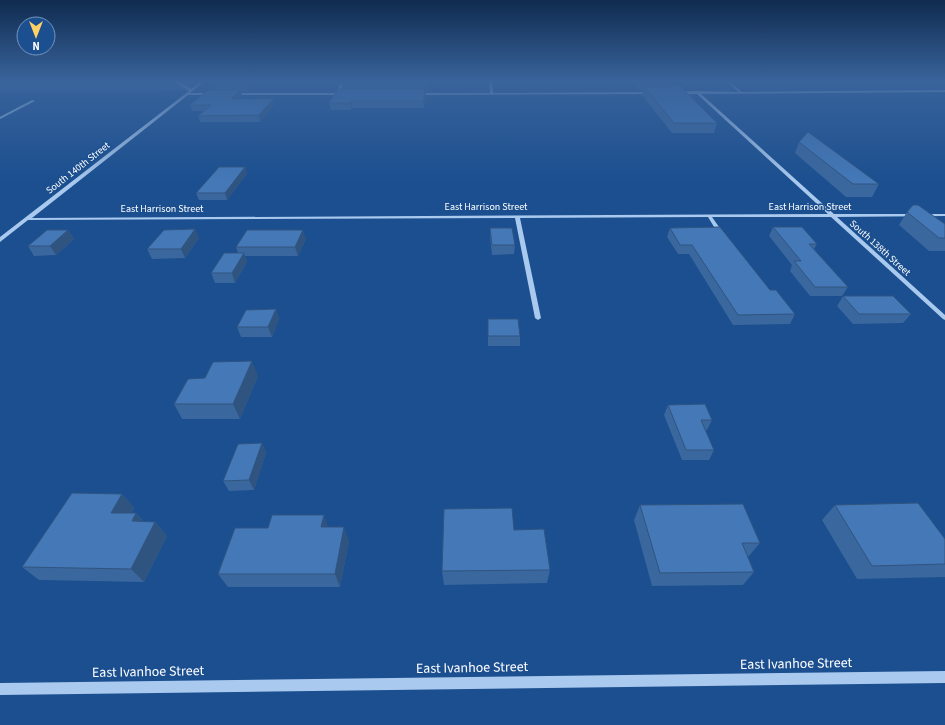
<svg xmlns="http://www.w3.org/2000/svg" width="945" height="725" font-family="'Source Sans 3',sans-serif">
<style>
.green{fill:#2e69ad}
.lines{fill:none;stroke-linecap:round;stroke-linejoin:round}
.minor{fill:#a9c9ee;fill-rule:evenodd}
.wall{fill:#3a679d}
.shaded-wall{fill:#305480}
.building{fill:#4478b7;stroke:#305480}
.labels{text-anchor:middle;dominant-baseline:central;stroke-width:3;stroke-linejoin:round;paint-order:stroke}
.far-street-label{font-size:10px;fill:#fff;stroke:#1b4f8f}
.near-street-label{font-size:14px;fill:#fff;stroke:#1b4f8f}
</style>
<rect width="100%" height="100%" fill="#1b4f8f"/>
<!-- green -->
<path class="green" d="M 0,80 L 201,80 L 188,90 L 0,91 Z"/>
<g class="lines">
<!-- minor -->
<g class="minor">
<path d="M 203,80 L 206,80 L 190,93 L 213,93 L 214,95 L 188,95 L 32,218 L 828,214 L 697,94 L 677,94 L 676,92 L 697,91 L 739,92 L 724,80 L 727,80 L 742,92 L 945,90 L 945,92 L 701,94 L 834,214 L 945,214 L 945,216 L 837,217 L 945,315 L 945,320 L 943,319 L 831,217 L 712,217 L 724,234 L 721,236 L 719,235 L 708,217 L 520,218 L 541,318 L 538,320 L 535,318 L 515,218 L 28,220 L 0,242 L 0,237 L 189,91 L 176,83 L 176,81 L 178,81 L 191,89 Z"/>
<path d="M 342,80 L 345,80 L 339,93 L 346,93 L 345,95 L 233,95 L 231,94 L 233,93 L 336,93 Z"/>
<path d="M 489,80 L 492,80 L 493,93 L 651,92 L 653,93 L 651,94 L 417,95 L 415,94 L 417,93 L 490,93 Z"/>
<path d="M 32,100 L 35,101 L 0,119 L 0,117 Z"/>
<path d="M 945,671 L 945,683 L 0,695 L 0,683 Z"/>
</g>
</g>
<!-- wall -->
<g class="wall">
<path d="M 259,80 L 247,91 L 241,91 L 242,96 L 239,99 L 274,105 L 260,122 L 200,122 L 198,116 L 204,111 L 192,111 L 190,105 L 216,90 L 214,85 Z"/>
<path d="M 342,80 L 428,80 L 426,91 L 425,91 L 426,96 L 424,108 L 352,108 L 351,110 L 331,110 L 329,103 L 342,89 L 341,82 Z"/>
<path d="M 631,80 L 672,80 L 674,83 L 674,86 L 717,123 L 714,133 L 672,133 L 642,95 L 643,90 L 638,90 Z"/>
<path d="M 681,80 L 726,80 L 724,85 L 686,85 Z"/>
<path d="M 799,142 L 879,184 L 872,197 L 846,197 L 795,153 Z"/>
<path d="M 245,167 L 247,174 L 227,200 L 199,200 L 196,193 Z"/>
<path d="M 907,212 L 945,224 L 945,251 L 929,251 L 899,225 Z"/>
<path d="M 773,227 L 817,244 L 814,249 L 848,287 L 842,296 L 810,296 L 790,271 L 792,265 L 769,236 Z"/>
<path d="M 490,228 L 515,245 L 514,254 L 492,255 L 490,237 Z"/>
<path d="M 670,228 L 770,290 L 795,314 L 790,324 L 733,325 L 689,254 L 678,254 L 667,237 Z"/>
<path d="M 68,230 L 74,239 L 56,255 L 34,256 L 28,246 Z"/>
<path d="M 199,238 L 185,258 L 152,259 L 147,249 Z"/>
<path d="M 306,239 L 298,256 L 245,256 L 247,262 L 235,283 L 215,283 L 211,273 L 238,253 L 236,247 Z"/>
<path d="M 843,296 L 911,314 L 903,323 L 853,324 L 837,306 Z"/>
<path d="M 276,309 L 279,319 L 272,337 L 241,337 L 237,327 Z"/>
<path d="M 488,319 L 520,336 L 520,346 L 488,346 Z"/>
<path d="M 258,376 L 240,419 L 182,419 L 174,404 L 205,378 Z"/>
<path d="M 668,405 L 712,420 L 707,430 L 705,430 L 714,450 L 709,460 L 682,460 L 664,415 Z"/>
<path d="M 262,443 L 266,453 L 254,490 L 229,491 L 223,481 Z"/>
<path d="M 122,494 L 134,508 L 131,513 L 136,513 L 143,521 L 155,522 L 167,536 L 144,582 L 39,580 L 22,567 Z"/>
<path d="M 640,505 L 760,543 L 749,556 L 748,556 L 754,572 L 743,585 L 652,586 L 634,520 Z"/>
<path d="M 835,505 L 945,539 L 945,577 L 857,579 L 822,520 Z"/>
<path d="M 328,527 L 349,541 L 340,587 L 228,587 L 218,574 Z"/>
<path d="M 514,530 L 550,570 L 547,583 L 444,585 L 442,571 Z"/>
</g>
<!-- shaded-wall -->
<g class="shaded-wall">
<path d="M 251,80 L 259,80 L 247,91 L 246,85 Z"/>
<path d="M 426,80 L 428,80 L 426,91 Z"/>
<path d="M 425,89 L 426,96 L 424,108 L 423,101 Z"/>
<path d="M 240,90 L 242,96 L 233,105 L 231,99 Z"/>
<path d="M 273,99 L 274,105 L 260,122 L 259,115 Z"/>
<path d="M 351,101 L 352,108 L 351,110 L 350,103 Z"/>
<path d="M 245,167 L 247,174 L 227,200 L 225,193 Z"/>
<path d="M 195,229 L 199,238 L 185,258 L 181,249 Z"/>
<path d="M 68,230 L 74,239 L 56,255 L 50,246 Z"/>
<path d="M 303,230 L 306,239 L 298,256 L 295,247 Z"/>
<path d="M 244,253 L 247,262 L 235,283 L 232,273 Z"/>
<path d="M 276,309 L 279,319 L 272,337 L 268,327 Z"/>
<path d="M 252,361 L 258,376 L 240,419 L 233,404 Z"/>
<path d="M 262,443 L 266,453 L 254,490 L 249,480 Z"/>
<path d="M 122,494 L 134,508 L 124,527 L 111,513 Z"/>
<path d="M 136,513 L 148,528 L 132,521 Z"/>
<path d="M 324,515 L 329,529 L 321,527 Z"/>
<path d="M 155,522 L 167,536 L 144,582 L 131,569 Z"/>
<path d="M 344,527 L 349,541 L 340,587 L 335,574 Z"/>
</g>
<!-- building -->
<g class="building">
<path d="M 220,80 L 251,80 L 246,85 L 214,85 Z"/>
<path d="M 342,80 L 426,80 L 426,81 L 341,82 Z"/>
<path d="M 637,80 L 672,80 L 674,83 L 640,83 Z"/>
<path d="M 644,86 L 680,86 L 717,123 L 674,123 Z"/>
<path d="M 338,89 L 425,89 L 423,101 L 351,101 L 350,103 L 329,103 Z"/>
<path d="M 208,90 L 240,90 L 231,99 L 273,99 L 259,115 L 198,116 L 211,105 L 190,105 Z"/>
<path d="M 808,132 L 879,184 L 853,184 L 799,142 Z"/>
<path d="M 219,167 L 245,167 L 225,193 L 196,193 Z"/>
<path d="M 913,205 L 918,205 L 945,224 L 945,238 L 939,238 L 907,212 Z"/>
<path d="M 720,227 L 770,290 L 776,290 L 795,314 L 738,315 L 692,245 L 680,245 L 670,228 Z"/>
<path d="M 773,227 L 802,227 L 817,244 L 809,244 L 848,287 L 815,287 L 794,261 L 801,261 Z"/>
<path d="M 490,228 L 512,228 L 515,245 L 492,245 Z"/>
<path d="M 195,229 L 181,249 L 147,249 L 164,230 Z"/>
<path d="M 47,230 L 68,230 L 50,246 L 28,246 Z"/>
<path d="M 247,230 L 303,230 L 295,247 L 236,247 Z"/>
<path d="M 224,253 L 244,253 L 232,273 L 211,273 Z"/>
<path d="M 843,296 L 893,296 L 911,314 L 859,314 Z"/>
<path d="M 276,309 L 268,327 L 237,327 L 246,310 Z"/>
<path d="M 488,319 L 518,319 L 520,336 L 488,336 Z"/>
<path d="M 252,361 L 233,404 L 174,404 L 188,379 L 205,378 L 213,362 Z"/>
<path d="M 705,404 L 712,420 L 701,420 L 714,450 L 686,450 L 668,405 Z"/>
<path d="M 262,443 L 249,480 L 223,481 L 238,444 Z"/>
<path d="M 72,493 L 122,494 L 111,513 L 136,513 L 132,521 L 155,522 L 131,569 L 22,567 Z"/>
<path d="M 918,503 L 945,539 L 945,564 L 872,566 L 835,505 Z"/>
<path d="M 743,504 L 760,543 L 742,543 L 754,572 L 660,573 L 640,505 Z"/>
<path d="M 512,508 L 514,530 L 544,529 L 550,570 L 442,571 L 444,509 Z"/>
<path d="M 272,515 L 324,515 L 321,527 L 344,527 L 335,574 L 218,574 L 235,528 L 268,528 Z"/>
</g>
<!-- sky -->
<linearGradient id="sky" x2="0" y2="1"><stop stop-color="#0f2b4f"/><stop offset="0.44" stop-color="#39639b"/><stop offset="1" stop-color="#39639b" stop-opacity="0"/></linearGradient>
<rect width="945" height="182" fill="url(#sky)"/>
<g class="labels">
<!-- far-street labels -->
<g class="far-street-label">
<text transform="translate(78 168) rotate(-38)">South 140th Street</text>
<text x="486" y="207">East Harrison Street</text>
<text x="810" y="207">East Harrison Street</text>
<text x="162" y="209">East Harrison Street</text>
<text transform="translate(880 248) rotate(42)">South 138th Street</text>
</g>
<!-- near-street labels -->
<g class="near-street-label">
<text transform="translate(796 664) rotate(-1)">East Ivanhoe Street</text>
<text transform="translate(472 668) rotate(-1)">East Ivanhoe Street</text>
<text transform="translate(148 672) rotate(-1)">East Ivanhoe Street</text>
</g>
</g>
<!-- north arrow -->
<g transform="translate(36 36) rotate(180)"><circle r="19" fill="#1b4f8f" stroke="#7695bc"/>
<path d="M0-3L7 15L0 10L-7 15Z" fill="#ffd166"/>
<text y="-6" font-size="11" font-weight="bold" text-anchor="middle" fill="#ffffff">N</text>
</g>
</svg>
